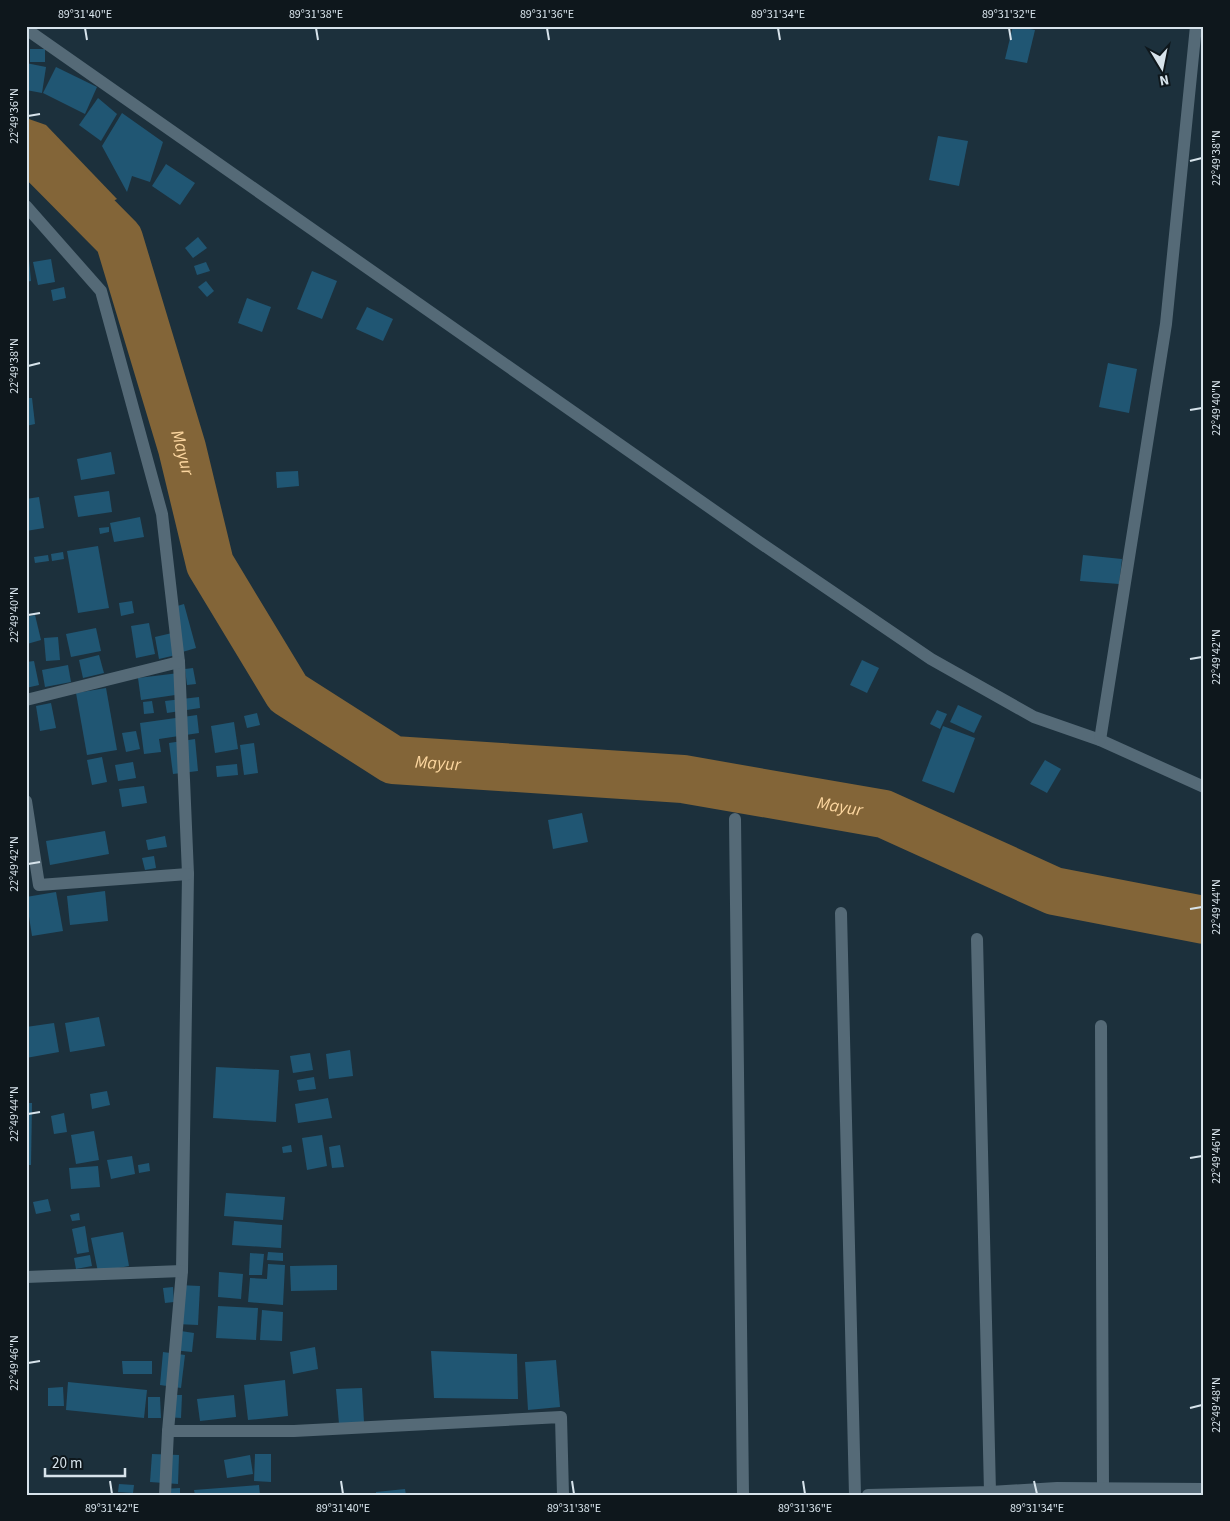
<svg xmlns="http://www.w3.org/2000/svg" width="1230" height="1521" font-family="'Source Sans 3',sans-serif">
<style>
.water{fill:#836538}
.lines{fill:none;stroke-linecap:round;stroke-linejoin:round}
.river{stroke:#836538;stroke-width:48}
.building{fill:#205673}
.street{stroke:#556a77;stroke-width:12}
.ticks{fill:none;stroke:#d7e3eb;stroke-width:2}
.labels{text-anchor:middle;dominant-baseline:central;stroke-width:4;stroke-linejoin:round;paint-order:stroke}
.water-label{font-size:18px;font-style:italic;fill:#fcd69f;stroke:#0e171c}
.neatline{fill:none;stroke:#d7e3eb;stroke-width:2}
.ticks-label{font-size:12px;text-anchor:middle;fill:#d7e3eb}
</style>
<rect width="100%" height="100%" fill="#1c303c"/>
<!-- water -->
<path class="water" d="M 26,118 L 46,125 L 117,199 L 73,221 L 26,179 Z"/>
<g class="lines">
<!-- river -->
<path class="river" id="s1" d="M 26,145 L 119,239 L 182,448 L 210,564 L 288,693 L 393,760 L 683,779 L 884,814 L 1054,891 L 1204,920"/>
</g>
<!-- building -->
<g class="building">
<path d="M 1013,26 L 1035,30 L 1027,63 L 1005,59 Z"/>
<rect x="30" y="49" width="15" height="13"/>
<path d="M 26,63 L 46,67 L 42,93 L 26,90 Z"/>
<path d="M 56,67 L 97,87 L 85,114 L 43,93 Z"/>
<path d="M 98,98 L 117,114 L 101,141 L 79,125 Z"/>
<path d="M 122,113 L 163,142 L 150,182 L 132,176 L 127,192 L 102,146 Z"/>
<path d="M 938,136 L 968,141 L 959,186 L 929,180 Z"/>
<path d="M 166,164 L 195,183 L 180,205 L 152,186 Z"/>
<path d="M 198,237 L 207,248 L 193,258 L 185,248 Z"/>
<path d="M 26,259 L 29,259 L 31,281 L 26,282 Z"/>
<path d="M 51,259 L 55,282 L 38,285 L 33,262 Z"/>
<path d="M 206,262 L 210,271 L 197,275 L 194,266 Z"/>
<path d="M 312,271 L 337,281 L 322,319 L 297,309 Z"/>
<path d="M 206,281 L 214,291 L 207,297 L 198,287 Z"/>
<path d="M 64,287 L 66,298 L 53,301 L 51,290 Z"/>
<path d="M 247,298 L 271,307 L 262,332 L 238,323 Z"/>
<path d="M 367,307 L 393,319 L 383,341 L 356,329 Z"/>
<path d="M 1108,363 L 1137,369 L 1129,413 L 1099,407 Z"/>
<path d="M 26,398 L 32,398 L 35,424 L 26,426 Z"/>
<path d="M 111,452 L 115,474 L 81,480 L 77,459 Z"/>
<path d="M 298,471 L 299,486 L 277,488 L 276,472 Z"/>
<path d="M 109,491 L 112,512 L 78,517 L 74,496 Z"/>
<path d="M 39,497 L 44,528 L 26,531 L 26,499 Z"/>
<path d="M 140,517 L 144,537 L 114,542 L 110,523 Z"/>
<path d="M 109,527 L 109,532 L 100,534 L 99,528 Z"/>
<path d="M 98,546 L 109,608 L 78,613 L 67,551 Z"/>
<path d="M 63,552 L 64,559 L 52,561 L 51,554 Z"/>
<path d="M 48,555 L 49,561 L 35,563 L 34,557 Z"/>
<path d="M 1083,555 L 1122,559 L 1119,584 L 1080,581 Z"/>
<path d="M 132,601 L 134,613 L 121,616 L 119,603 Z"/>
<path d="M 184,604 L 196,648 L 179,653 L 167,609 Z"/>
<path d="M 35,615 L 41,640 L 27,644 L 26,617 Z"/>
<path d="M 149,623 L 155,654 L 136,658 L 131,626 Z"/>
<path d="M 96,628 L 101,651 L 71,657 L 66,634 Z"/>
<path d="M 172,633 L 176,655 L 159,659 L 155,637 Z"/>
<path d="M 58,637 L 60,660 L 46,661 L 44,638 Z"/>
<path d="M 99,655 L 104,673 L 83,678 L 79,660 Z"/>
<path d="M 862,660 L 879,668 L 867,693 L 850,685 Z"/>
<path d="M 34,661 L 39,685 L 26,688 L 26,662 Z"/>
<path d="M 68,665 L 71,682 L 45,687 L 42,670 Z"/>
<path d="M 193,668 L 196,684 L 187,685 L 185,669 Z"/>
<path d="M 179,673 L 182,694 L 141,700 L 138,678 Z"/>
<path d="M 106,688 L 117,750 L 87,755 L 76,693 Z"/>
<path d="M 199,697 L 200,708 L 167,713 L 165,701 Z"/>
<path d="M 152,701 L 154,713 L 144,714 L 143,702 Z"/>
<path d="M 51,703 L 56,728 L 40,731 L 36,706 Z"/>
<path d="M 958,705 L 982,716 L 974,733 L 950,722 Z"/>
<path d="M 937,710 L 947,714 L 940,729 L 930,724 Z"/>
<path d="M 257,713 L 260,725 L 247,728 L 244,716 Z"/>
<path d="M 197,715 L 199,733 L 159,739 L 161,752 L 144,754 L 140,723 Z"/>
<path d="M 234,722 L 238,749 L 215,753 L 211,726 Z"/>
<path d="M 943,726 L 975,738 L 954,793 L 922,781 Z"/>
<path d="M 136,731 L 140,749 L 126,752 L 122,733 Z"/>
<path d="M 195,739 L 198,771 L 173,774 L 169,743 Z"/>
<path d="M 254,743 L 258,773 L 244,775 L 240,745 Z"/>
<path d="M 102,757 L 107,782 L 92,785 L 87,760 Z"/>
<path d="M 1045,760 L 1061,769 L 1047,793 L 1030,784 Z"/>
<path d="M 133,762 L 136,778 L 118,781 L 115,765 Z"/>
<path d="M 237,764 L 238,775 L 217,777 L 216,766 Z"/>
<path d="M 144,786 L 147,803 L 122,807 L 119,789 Z"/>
<path d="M 582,813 L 588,842 L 553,849 L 548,820 Z"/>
<path d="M 105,831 L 109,854 L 50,865 L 46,841 Z"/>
<path d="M 165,836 L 167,847 L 148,850 L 146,840 Z"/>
<path d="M 154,856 L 156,868 L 145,870 L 142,858 Z"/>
<path d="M 105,891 L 108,921 L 70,925 L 67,896 Z"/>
<path d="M 56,892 L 63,931 L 32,936 L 26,897 Z"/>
<path d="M 99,1017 L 105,1046 L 70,1052 L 65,1023 Z"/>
<path d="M 54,1023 L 59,1052 L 26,1058 L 26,1027 Z"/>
<path d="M 350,1050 L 353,1076 L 329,1079 L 326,1054 Z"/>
<path d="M 310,1053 L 313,1070 L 293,1073 L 290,1056 Z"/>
<path d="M 216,1067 L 279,1070 L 276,1122 L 213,1118 Z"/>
<path d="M 314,1077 L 316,1089 L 299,1091 L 297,1080 Z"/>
<path d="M 107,1091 L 110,1105 L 92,1109 L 90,1094 Z"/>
<path d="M 328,1098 L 332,1118 L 298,1123 L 295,1104 Z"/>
<path d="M 26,1103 L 32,1103 L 31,1165 L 26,1165 Z"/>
<path d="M 64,1113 L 67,1132 L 54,1134 L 51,1116 Z"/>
<path d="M 94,1131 L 99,1160 L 76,1164 L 71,1135 Z"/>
<path d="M 322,1135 L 327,1166 L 307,1170 L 302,1138 Z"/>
<path d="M 291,1145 L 292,1152 L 283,1153 L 282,1147 Z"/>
<path d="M 340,1145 L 344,1167 L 332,1168 L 329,1147 Z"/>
<path d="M 132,1156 L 135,1174 L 111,1179 L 107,1160 Z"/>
<path d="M 149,1163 L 150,1171 L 139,1173 L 138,1165 Z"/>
<path d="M 98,1166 L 100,1187 L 71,1189 L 69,1168 Z"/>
<path d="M 226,1193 L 285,1197 L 283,1220 L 224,1216 Z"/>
<path d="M 48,1199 L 51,1211 L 36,1214 L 33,1202 Z"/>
<path d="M 79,1213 L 80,1220 L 72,1221 L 70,1215 Z"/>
<path d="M 234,1221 L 282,1225 L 281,1248 L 232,1245 Z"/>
<path d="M 85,1226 L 89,1252 L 77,1254 L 72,1229 Z"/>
<path d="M 123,1232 L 129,1266 L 98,1272 L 91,1238 Z"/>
<path d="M 268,1252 L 283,1253 L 283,1261 L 267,1260 Z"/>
<path d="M 250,1253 L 264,1254 L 262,1275 L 249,1275 Z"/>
<path d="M 90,1255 L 92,1266 L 76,1269 L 74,1258 Z"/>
<path d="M 268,1264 L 285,1265 L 283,1305 L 248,1302 L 250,1278 L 267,1279 Z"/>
<path d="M 337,1265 L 337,1290 L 291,1291 L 290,1266 Z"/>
<path d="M 219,1272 L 243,1274 L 241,1299 L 218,1297 Z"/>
<path d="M 178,1285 L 200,1286 L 198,1325 L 176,1324 Z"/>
<path d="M 173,1287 L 174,1302 L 165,1303 L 163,1288 Z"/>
<path d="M 218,1306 L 258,1308 L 256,1340 L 216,1338 Z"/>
<path d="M 262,1310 L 283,1312 L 282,1341 L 260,1340 Z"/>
<path d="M 174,1330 L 194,1333 L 192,1352 L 172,1350 Z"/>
<path d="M 315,1347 L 318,1369 L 293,1374 L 290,1352 Z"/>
<path d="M 431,1351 L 517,1354 L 518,1399 L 434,1398 Z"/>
<path d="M 163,1352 L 185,1355 L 181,1388 L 160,1385 Z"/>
<path d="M 556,1360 L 560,1407 L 528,1410 L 525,1362 Z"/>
<path d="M 122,1361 L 152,1361 L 152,1374 L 123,1374 Z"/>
<path d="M 285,1380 L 288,1416 L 248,1420 L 244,1385 Z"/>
<path d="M 68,1382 L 147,1390 L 144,1418 L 66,1410 Z"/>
<path d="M 63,1387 L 64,1406 L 48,1406 L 48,1388 Z"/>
<path d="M 362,1388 L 364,1422 L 339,1424 L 336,1389 Z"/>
<path d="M 166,1395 L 182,1395 L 181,1418 L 165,1417 Z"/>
<path d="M 234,1395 L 236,1417 L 200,1421 L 197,1399 Z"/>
<path d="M 148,1397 L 160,1397 L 161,1418 L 148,1418 Z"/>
<path d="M 152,1454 L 179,1455 L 178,1484 L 150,1482 Z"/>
<path d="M 255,1454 L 271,1454 L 271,1482 L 254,1481 Z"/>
<path d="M 250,1455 L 253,1474 L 227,1478 L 224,1460 Z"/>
<path d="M 119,1484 L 134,1485 L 133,1493 L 118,1492 Z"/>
<path d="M 259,1485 L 260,1495 L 195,1495 L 194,1490 Z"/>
<path d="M 180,1488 L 180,1495 L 163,1495 L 163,1489 Z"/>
<path d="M 405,1489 L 406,1495 L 376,1495 L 376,1492 Z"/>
</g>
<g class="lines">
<!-- street -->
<g class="street">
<path d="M 26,29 L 759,542 L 931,659 L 1034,717 L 1100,740 L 1204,787"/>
<path d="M 26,206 L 101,291 L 162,514 L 179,662 L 188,874 L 182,1271 L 168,1431 L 165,1495"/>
<path d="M 26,700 L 179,662"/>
<path d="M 1100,740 L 1166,324 L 1196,26"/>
<path d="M 26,801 L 39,885 L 188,874"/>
<path d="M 735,819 L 743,1495"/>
<path d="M 841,913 L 855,1495"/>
<path d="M 977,939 L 990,1492"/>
<path d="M 1101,1026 L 1103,1488"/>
<path d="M 26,1277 L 182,1271"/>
<path d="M 168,1431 L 294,1431 L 561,1417 L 563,1495"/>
<path d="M 868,1495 L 990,1492 L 1057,1488 L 1204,1489"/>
</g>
</g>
<!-- ticks -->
<path class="ticks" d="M 85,28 L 87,40M 316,28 L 318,40M 547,28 L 549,40M 778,28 L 780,40M 1009,28 L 1011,40M 28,116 L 40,114M 1190,161 L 1202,158M 28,366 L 40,363M 1190,410 L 1202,408M 28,615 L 40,613M 1190,659 L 1202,657M 28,864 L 40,862M 1190,909 L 1202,907M 28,1114 L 40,1112M 1190,1158 L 1202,1156M 28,1363 L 40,1361M 1190,1408 L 1202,1405M 110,1481 L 112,1494M 341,1481 L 343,1494M 572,1481 L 574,1494M 803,1481 L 805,1494M 1034,1481 L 1037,1494"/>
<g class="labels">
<!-- water labels -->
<g class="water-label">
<text stroke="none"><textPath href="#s1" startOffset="355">Mayur</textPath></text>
<text stroke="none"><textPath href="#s1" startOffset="790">Mayur</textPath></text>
<text stroke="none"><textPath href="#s1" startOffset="1195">Mayur</textPath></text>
</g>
</g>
<!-- border -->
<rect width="1230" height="1521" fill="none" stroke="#0e171c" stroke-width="55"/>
<!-- north arrow -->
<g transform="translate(1162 68) rotate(170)" stroke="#0e171c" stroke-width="4" paint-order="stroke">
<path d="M0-4L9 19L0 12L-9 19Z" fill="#d7e3eb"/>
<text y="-8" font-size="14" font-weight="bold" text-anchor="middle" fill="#d7e3eb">N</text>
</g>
<!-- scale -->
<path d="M45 1468v8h80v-8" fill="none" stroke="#d7e3eb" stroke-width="2.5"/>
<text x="52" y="1468" font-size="15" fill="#d7e3eb" stroke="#0e171c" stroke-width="4" paint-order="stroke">20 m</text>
<rect x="28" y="28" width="1174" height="1466" class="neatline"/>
<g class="ticks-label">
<text x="85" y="18">89°31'40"E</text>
<text x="316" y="18">89°31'38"E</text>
<text x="547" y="18">89°31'36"E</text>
<text x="778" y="18">89°31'34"E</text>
<text x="1009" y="18">89°31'32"E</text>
<text transform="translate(14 116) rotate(-90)" y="4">22°49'36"N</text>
<text transform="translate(1216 158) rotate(-90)" y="4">22°49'38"N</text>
<text transform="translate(14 366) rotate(-90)" y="4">22°49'38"N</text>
<text transform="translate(1216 408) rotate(-90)" y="4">22°49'40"N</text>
<text transform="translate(14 615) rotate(-90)" y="4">22°49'40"N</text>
<text transform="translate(1216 657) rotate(-90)" y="4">22°49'42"N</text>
<text transform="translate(14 864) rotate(-90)" y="4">22°49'42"N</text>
<text transform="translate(1216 907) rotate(-90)" y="4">22°49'44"N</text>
<text transform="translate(14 1114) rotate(-90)" y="4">22°49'44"N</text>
<text transform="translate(1216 1156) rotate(-90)" y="4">22°49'46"N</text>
<text transform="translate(14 1363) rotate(-90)" y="4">22°49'46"N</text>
<text transform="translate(1216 1405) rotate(-90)" y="4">22°49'48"N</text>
<text x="112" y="1512">89°31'42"E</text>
<text x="343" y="1512">89°31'40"E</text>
<text x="574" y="1512">89°31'38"E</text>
<text x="805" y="1512">89°31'36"E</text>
<text x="1037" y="1512">89°31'34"E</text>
</g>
</svg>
